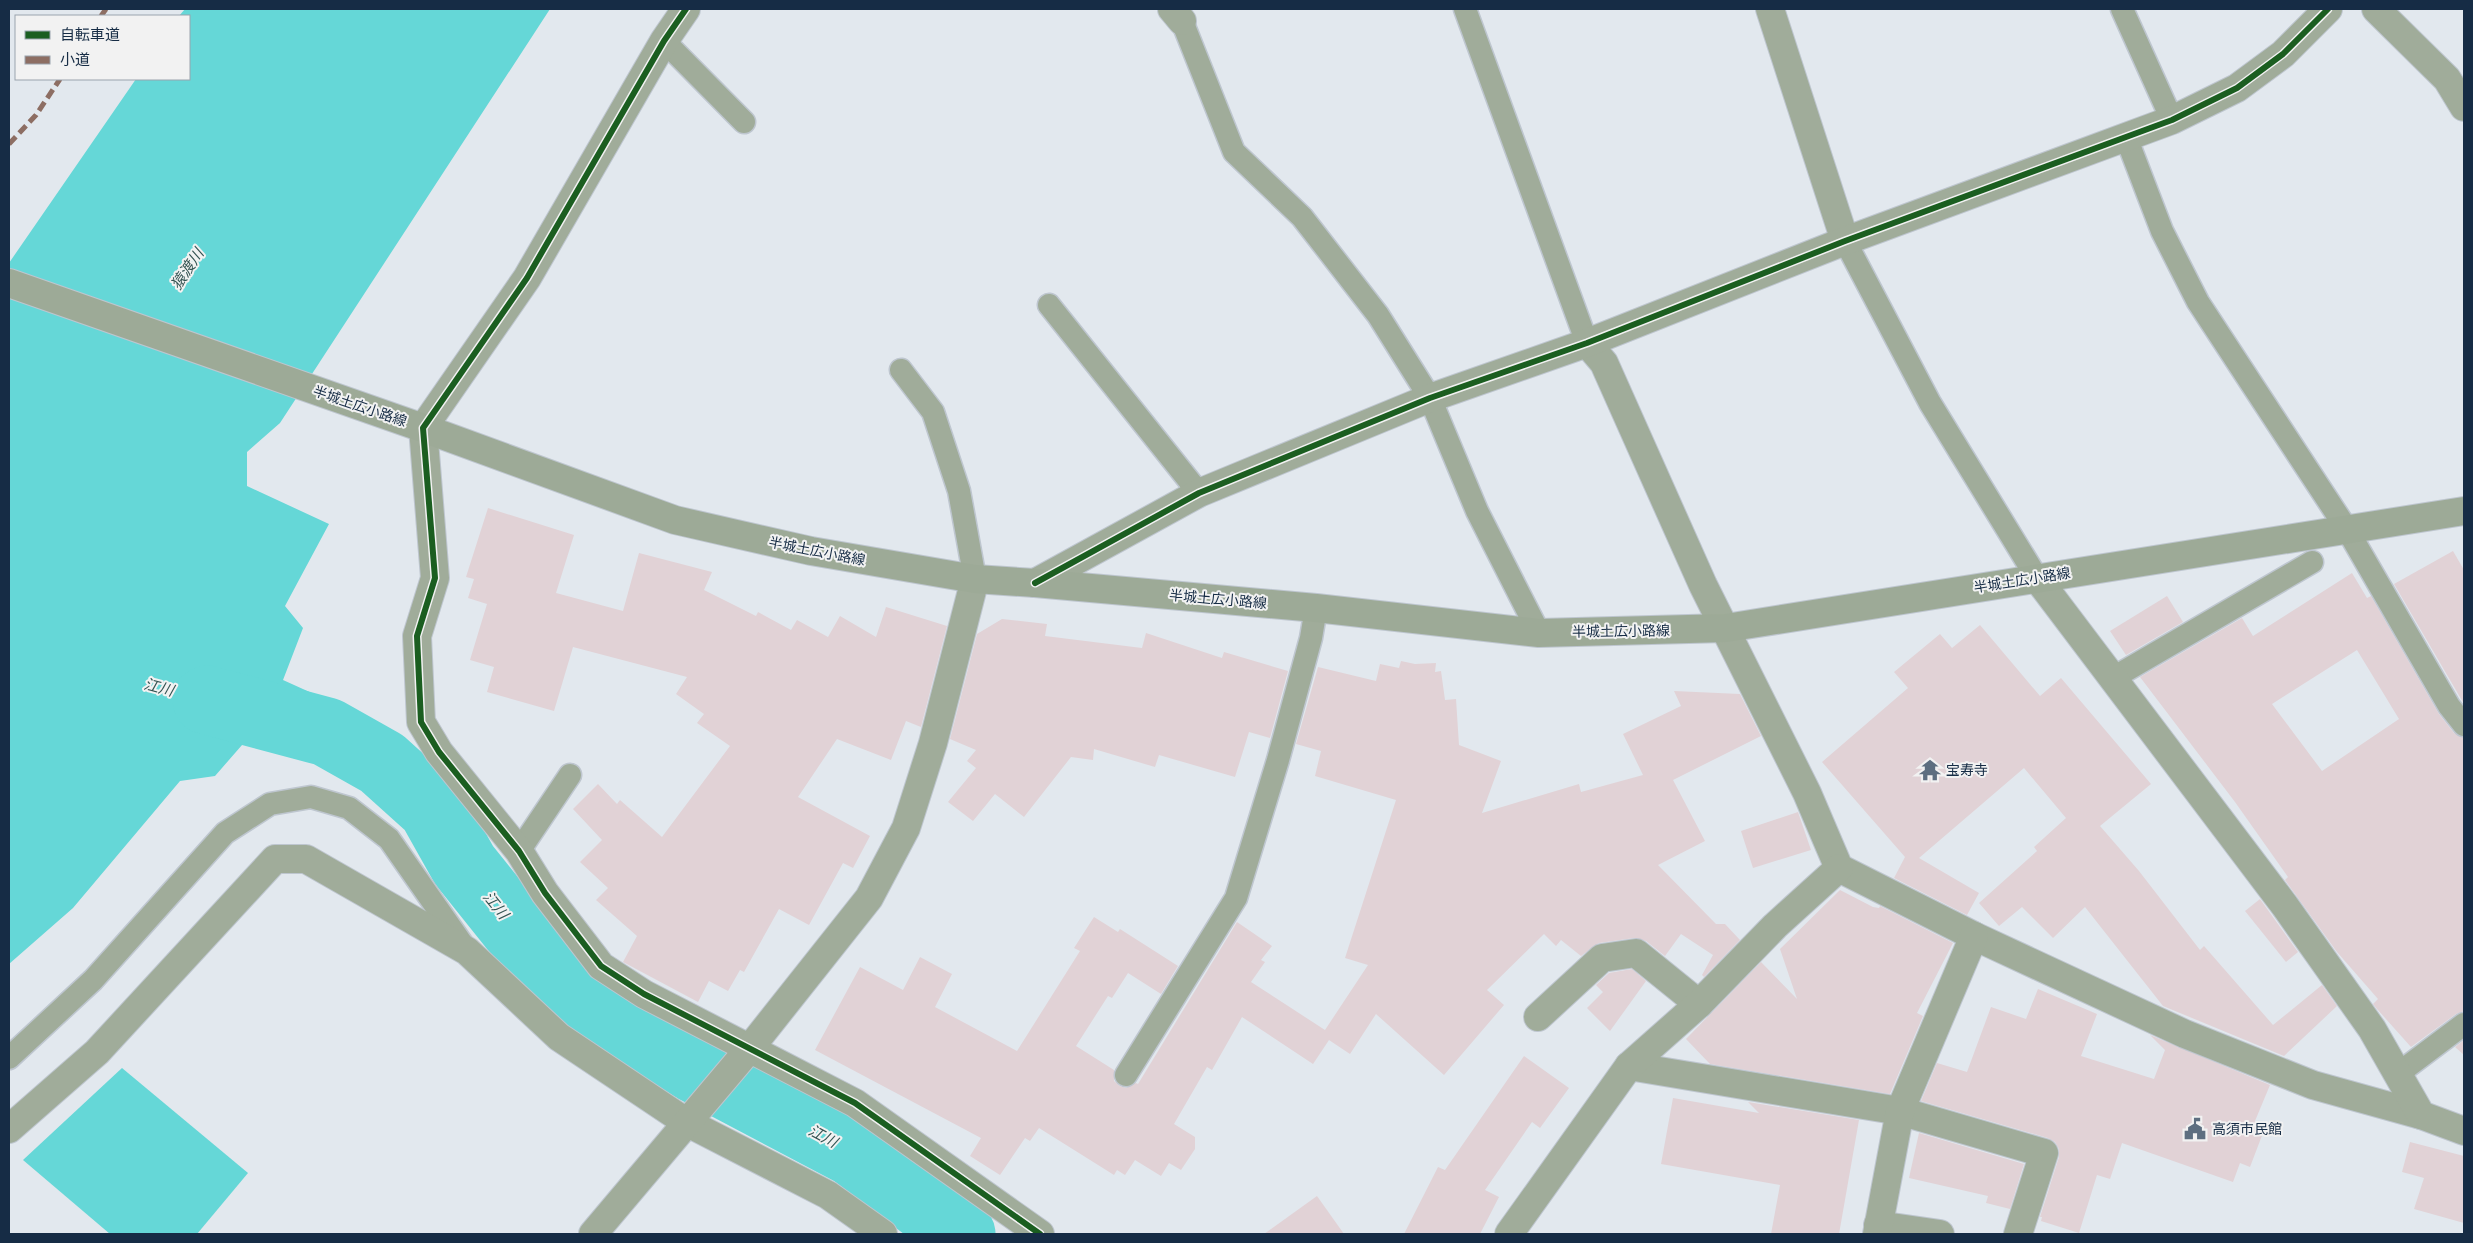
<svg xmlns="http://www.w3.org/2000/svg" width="2473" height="1243" font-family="Quicksand,'Noto Sans JP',sans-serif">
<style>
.water{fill:#65d7d7}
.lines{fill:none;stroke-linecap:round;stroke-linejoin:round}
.river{stroke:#65d7d7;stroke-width:69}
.building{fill:#e1d2d6;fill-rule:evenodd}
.service-casing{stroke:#bec6cf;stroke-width:25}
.minor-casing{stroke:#bec6cf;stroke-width:30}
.secondary-casing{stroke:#bec6cf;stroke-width:30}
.service{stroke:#a0ac9a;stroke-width:22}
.minor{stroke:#a0ac9a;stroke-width:28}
.secondary{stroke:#9daa97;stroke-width:28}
.quiet{stroke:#8d6e63;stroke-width:5;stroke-dasharray:10 5;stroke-linecap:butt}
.cycleway-casing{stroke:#f2f2f2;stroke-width:9}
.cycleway{stroke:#1b5e20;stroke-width:6}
.labels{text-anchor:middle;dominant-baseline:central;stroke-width:4;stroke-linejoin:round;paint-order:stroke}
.street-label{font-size:14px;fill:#162c45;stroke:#f2f2f2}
.poi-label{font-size:14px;fill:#162c45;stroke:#f2f2f2;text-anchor:start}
.water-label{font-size:15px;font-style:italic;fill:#345352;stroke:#f2f2f2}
</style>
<rect width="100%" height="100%" fill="#e2e8ee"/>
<!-- water -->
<g class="water">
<path d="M 185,9 L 550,9 L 280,423 L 247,452 L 247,486 L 329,524 L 285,606 L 303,628 L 283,680 L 314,694 L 285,752 L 249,737 L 215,776 L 180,781 L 73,908 L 9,964 L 9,263 L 136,79 L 189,79 L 189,16 L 179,16 Z"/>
<path d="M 122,1068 L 248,1173 L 197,1234 L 110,1234 L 23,1160 Z"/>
</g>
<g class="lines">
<!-- river -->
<path class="river" d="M 207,700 L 327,732 L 382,763 L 432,808 L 464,865 L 524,940 L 584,1000 L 694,1068 L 853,1152 L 961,1234"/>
</g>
<!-- building -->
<g class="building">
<path d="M 488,508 L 574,535 L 556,593 L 623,611 L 639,553 L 712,572 L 704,590 L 756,616 L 758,612 L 791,630 L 797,620 L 828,637 L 840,616 L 876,637 L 886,607 L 947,626 L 921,727 L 906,721 L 891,760 L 837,739 L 798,797 L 870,836 L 853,868 L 843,863 L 809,925 L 779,909 L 744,972 L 740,970 L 728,991 L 709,981 L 698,1002 L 623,962 L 637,936 L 596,900 L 608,888 L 580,862 L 602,840 L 573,809 L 598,784 L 617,804 L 620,800 L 662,837 L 730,746 L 697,723 L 704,714 L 676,694 L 687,677 L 573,647 L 554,711 L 487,692 L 494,667 L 470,660 L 487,604 L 468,598 L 474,579 L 466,577 Z"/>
<path d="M 2453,551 L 2464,570 L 2464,704 L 2394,584 Z"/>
<path d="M 2352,573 L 2367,598 L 2371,596 L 2439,714 L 2454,733 L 2464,738 L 2464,1011 L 2456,1014 L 2411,1047 L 2377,1009 L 2373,1004 L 2378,999 L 2337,952 L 2285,880 L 2288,877 L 2235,802 L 2140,677 L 2242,618 L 2253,636 ZM 2357,650 L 2399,719 L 2322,771 L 2272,704 Z"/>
<path d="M 2167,596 L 2183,622 L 2126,655 L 2110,631 Z"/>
<path d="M 1002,619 L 1047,624 L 1045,636 L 1142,648 L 1146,633 L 1222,658 L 1224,652 L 1288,671 L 1270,738 L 1249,732 L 1235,777 L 1159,755 L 1155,767 L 1094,749 L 1093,760 L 1071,757 L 1024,817 L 995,794 L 973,821 L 948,802 L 976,768 L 967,761 L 976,750 L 950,739 L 977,634 Z"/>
<path d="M 1980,625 L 2040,696 L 2061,678 L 2151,784 L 2100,826 L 2139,871 L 2200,950 L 2204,946 L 2273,1025 L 2322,985 L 2337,1006 L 2284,1056 L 2163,1006 L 2085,907 L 2053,938 L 2022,907 L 1999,926 L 1979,903 L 2037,851 L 2034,847 L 2066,818 L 2024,768 L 1919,858 L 1979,893 L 1967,915 L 1894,878 L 1905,857 L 1822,762 L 1908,688 L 1894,672 L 1940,634 L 1952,648 Z"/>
<path d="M 1401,661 L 1415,664 L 1436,663 L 1435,672 L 1441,671 L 1445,700 L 1456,699 L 1459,745 L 1501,761 L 1482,813 L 1579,784 L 1581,792 L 1643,775 L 1623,734 L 1681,706 L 1674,691 L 1740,694 L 1761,736 L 1673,780 L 1705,841 L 1658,865 L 1716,924 L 1725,924 L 1740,940 L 1704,977 L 1702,975 L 1713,955 L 1681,934 L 1665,956 L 1646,941 L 1634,938 L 1599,943 L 1581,956 L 1561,940 L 1556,946 L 1544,934 L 1487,990 L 1504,1005 L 1444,1075 L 1376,1014 L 1350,1054 L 1329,1040 L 1313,1064 L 1242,1017 L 1212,1070 L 1207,1067 L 1174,1124 L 1195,1137 L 1195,1149 L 1181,1170 L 1169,1163 L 1161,1176 L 1135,1160 L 1125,1175 L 1117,1170 L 1114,1175 L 1039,1128 L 1030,1141 L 1025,1138 L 1000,1175 L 970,1156 L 981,1138 L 815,1050 L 860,967 L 903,990 L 920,957 L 952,974 L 935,1007 L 1017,1051 L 1080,951 L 1074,948 L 1094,917 L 1118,932 L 1120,929 L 1178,966 L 1161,994 L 1128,973 L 1112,998 L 1108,996 L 1076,1046 L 1114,1070 L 1114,1081 L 1120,1086 L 1126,1088 L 1136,1083 L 1138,1084 L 1237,922 L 1272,946 L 1261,960 L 1265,962 L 1251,982 L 1325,1030 L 1368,965 L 1345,958 L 1396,800 L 1315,776 L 1321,751 L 1296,744 L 1318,667 L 1376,681 L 1380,664 L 1399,668 Z"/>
<path d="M 1798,812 L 1811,850 L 1753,868 L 1741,831 Z"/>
<path d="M 1840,890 L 1873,907 L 1879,908 L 1880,906 L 1953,943 L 1917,1013 L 1923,1016 L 1890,1094 L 1710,1064 L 1686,1039 L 1761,962 L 1797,999 L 1780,949 Z"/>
<path d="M 2260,899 L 2298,952 L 2286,962 L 2245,911 Z"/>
<path d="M 1632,969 L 1646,981 L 1610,1031 L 1587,1008 L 1603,992 L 1596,985 L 1609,973 Z"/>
<path d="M 2038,989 L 2097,1014 L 2081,1056 L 2154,1079 L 2165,1050 L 2150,1035 L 2270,1085 L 2255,1121 L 2266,1125 L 2250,1167 L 2240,1163 L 2233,1182 L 2122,1143 L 2110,1179 L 2097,1175 L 2079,1233 L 2041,1221 L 2042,1217 L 2040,1217 L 2059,1157 L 2059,1149 L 2055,1142 L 2048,1138 L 1921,1101 L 1937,1063 L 1967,1072 L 1991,1007 L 2026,1019 Z"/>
<path d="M 2464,1040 L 2464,1055 L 2455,1047 Z"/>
<path d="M 1524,1056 L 1569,1088 L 1540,1128 L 1532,1122 L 1485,1190 L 1499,1197 L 1480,1234 L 1404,1234 L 1438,1167 L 1445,1170 Z"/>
<path d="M 1673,1098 L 1759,1113 L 1748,1102 L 1859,1120 L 1839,1234 L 1771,1234 L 1780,1185 L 1661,1164 Z"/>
<path d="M 1919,1133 L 2024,1164 L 2010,1209 L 1986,1203 L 1988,1196 L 1909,1178 Z"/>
<path d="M 2410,1142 L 2464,1156 L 2464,1223 L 2414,1209 L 2424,1178 L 2402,1172 Z"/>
<path d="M 1317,1196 L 1344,1234 L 1264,1234 Z"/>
</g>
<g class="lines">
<!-- service casing -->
<g class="service-casing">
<g id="service">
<path d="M 1465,9 L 1587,343"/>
<path d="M 2122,9 L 2172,120"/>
<path d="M 1182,21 L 1234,152 L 1302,217 L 1378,315 L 1430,398 L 1477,511 L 1539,633"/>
<path d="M 664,41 L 744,122"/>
<path d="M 2126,137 L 2162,231 L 2198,302 L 2348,531 L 2449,706 L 2464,725"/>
<path d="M 1845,241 L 1930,403 L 2037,578"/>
<path d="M 1049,305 L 1199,493"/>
<path d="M 901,370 L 933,412 L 959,491 L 975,579"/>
<path d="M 2113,678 L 2312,562"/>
<path d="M 519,851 L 570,775"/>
<path d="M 9,1058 L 93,980 L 225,833 L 270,804 L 311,797 L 349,808 L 389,839 L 465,948"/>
<path d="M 2399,1073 L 2464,1024"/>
<path d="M 1126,1075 L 1236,898 L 1278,760 L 1311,638 L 1316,608"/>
</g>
</g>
<!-- minor casing -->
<g class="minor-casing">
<g id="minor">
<path d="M 686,9 L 664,41 L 527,278 L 423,428 L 435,578 L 417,636 L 421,722 L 439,752 L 519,851 L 545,893 L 601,966 L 644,994 L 855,1103 L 1040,1234"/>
<path d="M 1172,9 L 1182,21"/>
<path d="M 1770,9 L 1845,241"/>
<path d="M 2376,9 L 2447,79 L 2464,107"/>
<path d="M 1587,343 L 1604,363 L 1703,585 L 1807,793 L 1839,868 L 1974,936 L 2185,1034 L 2313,1085 L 2421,1115"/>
<path d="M 2037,578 L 2285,906 L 2372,1029 L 2421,1115 L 2464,1131"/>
<path d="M 1035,583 L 1199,493 L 1430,398 L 1587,343 L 1845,241 L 2172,120 L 2237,88 L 2283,54 L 2328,9"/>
<path d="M 1538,1017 L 1602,958 L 1636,953 L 1699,1004"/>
<path d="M 1629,1066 L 1900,1111 L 2044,1153 L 2018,1234"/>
<path d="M 9,1129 L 97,1052 L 275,859 L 306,859 L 467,951 L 559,1037 L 686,1122 L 828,1195 L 883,1234"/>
<path d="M 1878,1225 L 1940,1234"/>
<path d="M 593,1234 L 750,1048 L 869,898 L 906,828 L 933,743 L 975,579"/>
<path d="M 1509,1234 L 1629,1066 L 1699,1004 L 1775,926 L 1839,868"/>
<path d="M 1877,1234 L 1900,1111 L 1974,936"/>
</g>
</g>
<!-- secondary casing -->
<g class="secondary-casing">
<path id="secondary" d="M 9,283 L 423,428 L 675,520 L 811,551 L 975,579 L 1035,583 L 1316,608 L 1539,633 L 1726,628 L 2464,511"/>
</g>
<!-- service -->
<use href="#service" class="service"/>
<!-- minor -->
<use href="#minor" class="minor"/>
<!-- secondary -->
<use href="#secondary" class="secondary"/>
<!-- quiet -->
<g class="quiet">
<path d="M 101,16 L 106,9"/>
<path d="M 9,144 L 36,115 L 60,79"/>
</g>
<!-- cycleway casing -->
<g class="cycleway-casing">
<g id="cycleway">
<path d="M 686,9 L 664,41 L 527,278 L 423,428 L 435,578 L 417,636 L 421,722 L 439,752 L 519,851 L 545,893 L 601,966 L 644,994 L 855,1103 L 1040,1234"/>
<path d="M 1035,583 L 1199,493 L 1430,398 L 1587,343 L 1845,241 L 2172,120 L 2237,88 L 2283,54 L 2328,9"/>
</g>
</g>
<!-- cycleway -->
<use href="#cycleway" class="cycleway"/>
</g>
<!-- icons -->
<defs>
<g id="temple-bare" transform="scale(1.725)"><path d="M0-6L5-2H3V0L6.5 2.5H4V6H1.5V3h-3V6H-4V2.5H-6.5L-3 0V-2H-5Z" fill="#5d6e80" stroke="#f2f2f2" stroke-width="2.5" paint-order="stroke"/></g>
<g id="civic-bare" transform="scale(1.725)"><path d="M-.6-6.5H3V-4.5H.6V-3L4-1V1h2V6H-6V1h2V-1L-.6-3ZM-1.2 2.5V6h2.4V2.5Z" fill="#5d6e80" stroke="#f2f2f2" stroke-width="2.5" paint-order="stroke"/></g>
</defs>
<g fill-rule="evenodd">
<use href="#temple-bare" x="1930" y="770"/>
<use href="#civic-bare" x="2195" y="1129"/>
</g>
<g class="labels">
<!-- street labels -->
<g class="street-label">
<text transform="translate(360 406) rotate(19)">半城土広小路線</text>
<text transform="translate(817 551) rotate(11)">半城土広小路線</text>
<text transform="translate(2022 580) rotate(-9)">半城土広小路線</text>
<text transform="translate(1218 599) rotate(5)">半城土広小路線</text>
<text transform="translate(1621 631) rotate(-1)">半城土広小路線</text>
</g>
<!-- poi labels -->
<g class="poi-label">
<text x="1946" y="770">宝寿寺</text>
<text x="2212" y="1129">高須市民館</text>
</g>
<!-- water labels -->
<g class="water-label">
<text transform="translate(187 269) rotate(-56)">猿渡川</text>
<text transform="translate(159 687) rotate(15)">江川</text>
<text transform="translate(496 905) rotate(51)">江川</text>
<text transform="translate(823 1136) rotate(28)">江川</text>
</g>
</g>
<!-- border -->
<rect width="2473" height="1243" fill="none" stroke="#162c45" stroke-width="20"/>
<!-- legend -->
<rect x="15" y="15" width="175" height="65" fill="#f2f2f2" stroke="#9aa3ad"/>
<rect x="25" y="31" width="25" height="8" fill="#1b5e20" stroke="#9aa3ad"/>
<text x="60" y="40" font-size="15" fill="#162c45">自転車道</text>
<rect x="25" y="56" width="25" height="8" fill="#8d6e63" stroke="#9aa3ad"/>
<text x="60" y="65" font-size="15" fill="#162c45">小道</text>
</svg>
